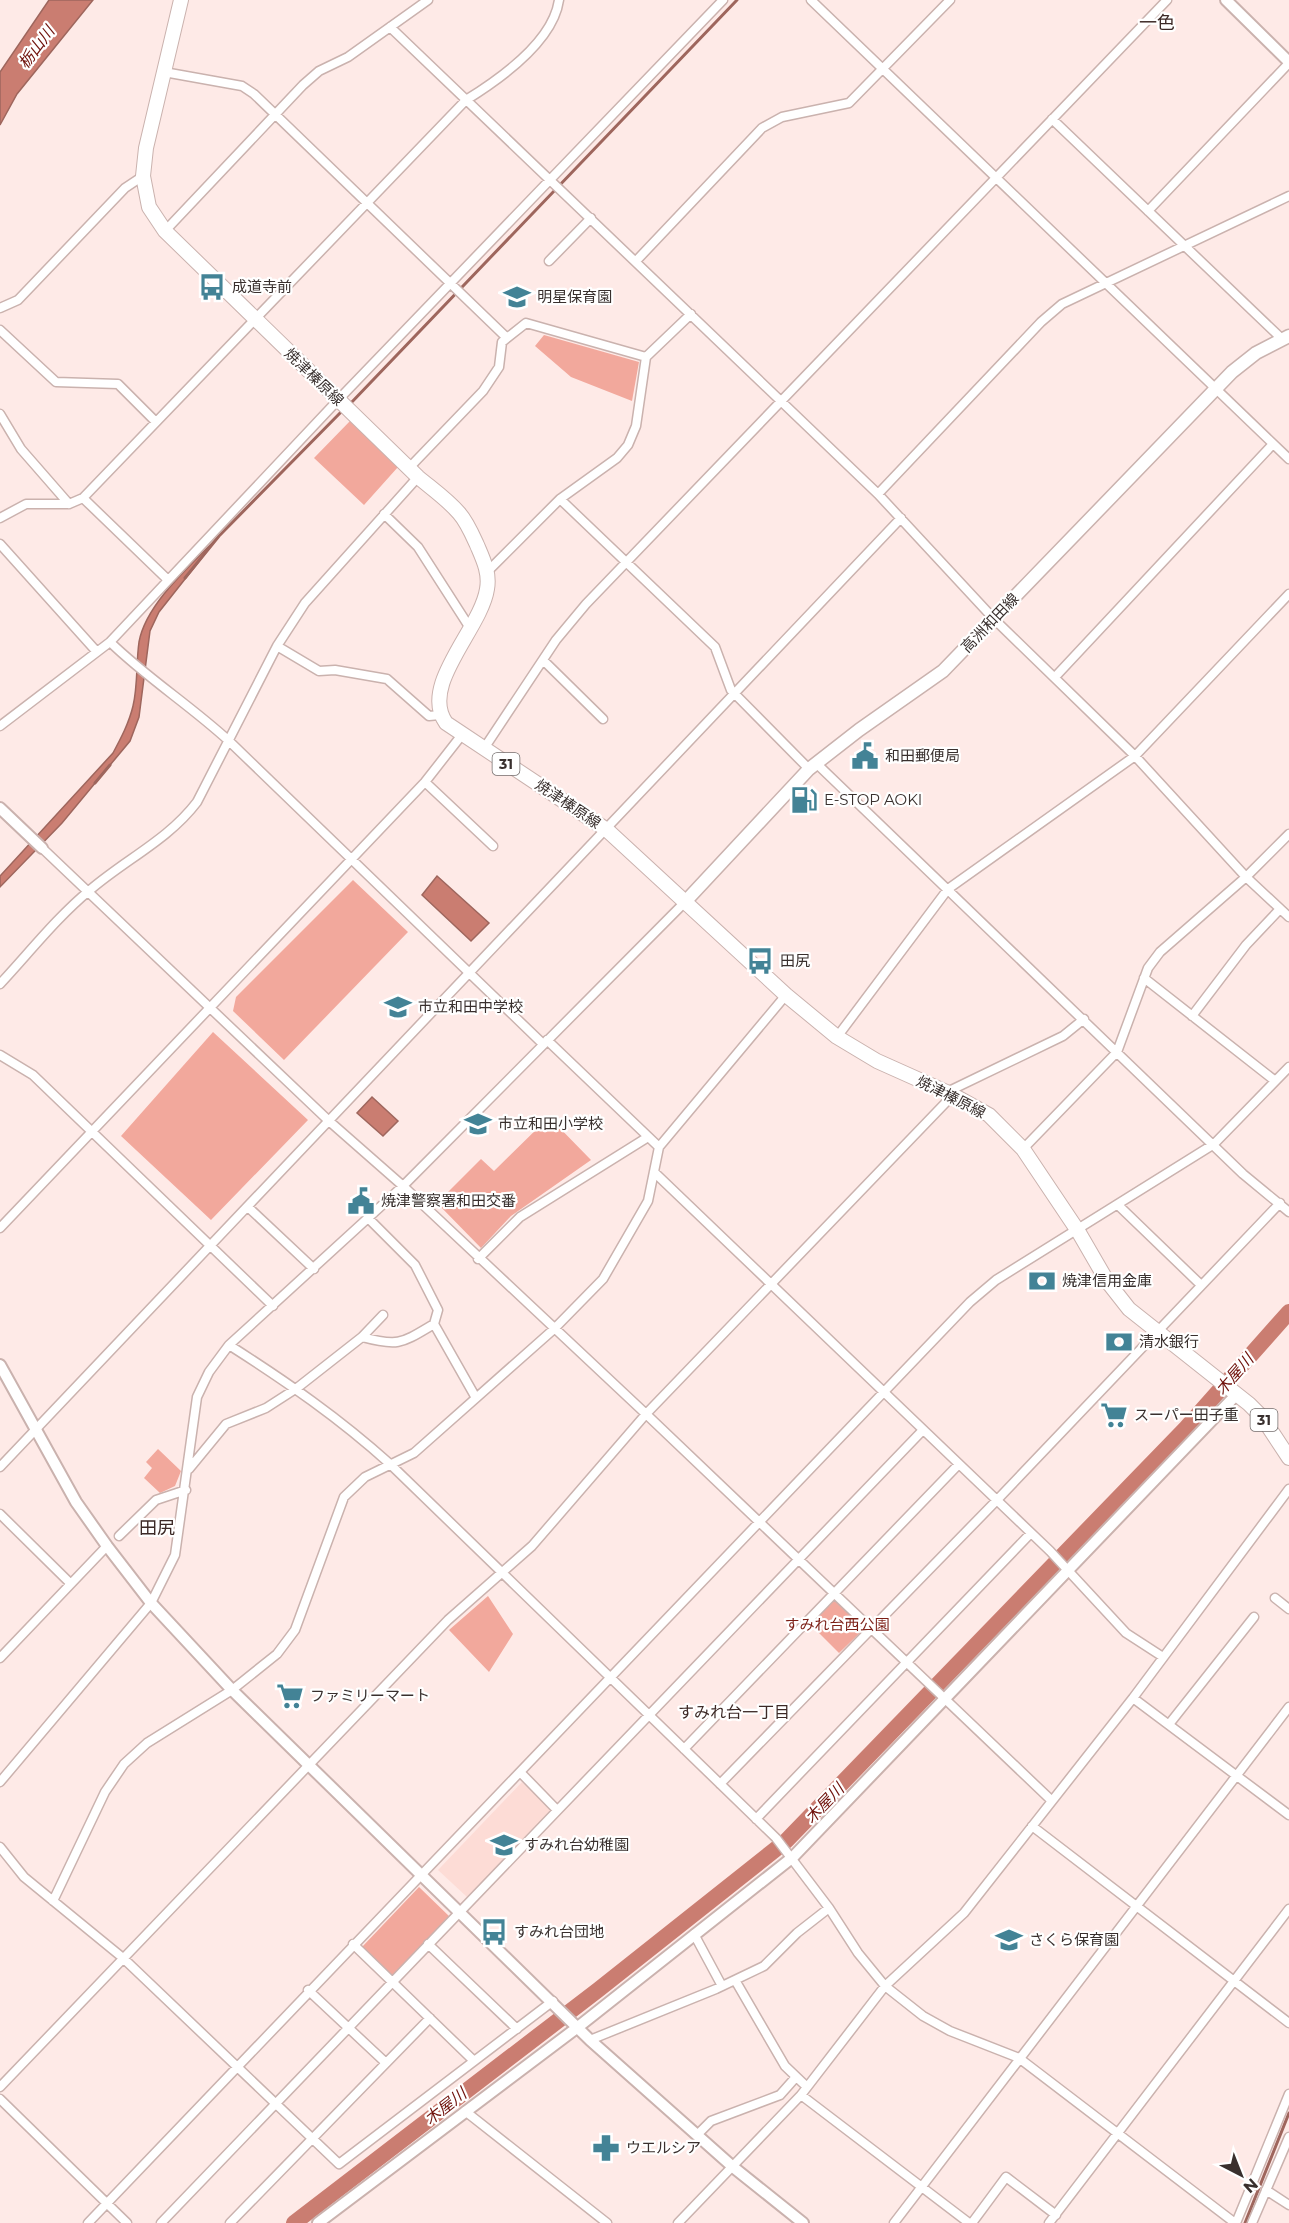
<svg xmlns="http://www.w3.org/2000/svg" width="1289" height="2223" font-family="Montserrat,'Noto Sans JP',sans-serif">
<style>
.built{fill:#fddcd6}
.green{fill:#f2a89c}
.water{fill:#ca7d71;stroke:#9e665d;stroke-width:1.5}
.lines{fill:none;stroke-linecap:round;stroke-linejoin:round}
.stream{stroke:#9e665d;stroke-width:3}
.river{stroke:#ca7d71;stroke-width:16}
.minor-casing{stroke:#cab2ae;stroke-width:11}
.tertiary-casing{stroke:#cab2ae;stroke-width:14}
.secondary-casing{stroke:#cab2ae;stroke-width:15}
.primary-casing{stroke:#cab2ae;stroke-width:16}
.minor{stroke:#fff;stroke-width:8}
.tertiary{stroke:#fff;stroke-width:10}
.secondary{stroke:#fff;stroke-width:12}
.primary{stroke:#fff;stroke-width:14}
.labels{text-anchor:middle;stroke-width:4.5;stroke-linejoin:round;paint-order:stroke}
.shield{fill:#fff;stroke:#746e6d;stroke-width:1.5}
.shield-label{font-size:14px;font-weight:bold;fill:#39302e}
.poi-label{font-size:15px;fill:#39302e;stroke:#fff;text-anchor:start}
.street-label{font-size:15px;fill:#39302e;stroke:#fff}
.park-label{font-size:15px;fill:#7c1f16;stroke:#fff}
.water-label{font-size:16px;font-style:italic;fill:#6f110b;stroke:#fff}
.neighbourhood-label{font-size:16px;fill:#3c2926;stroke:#fff}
.quarter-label{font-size:18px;fill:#3c2926;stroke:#fff}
</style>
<rect width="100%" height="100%" fill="#feeae7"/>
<path class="built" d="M522,1782L552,1811L467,1897L438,1870Z"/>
<path class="green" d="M544,335L639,362L632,401L571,377L535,346Z
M350,421L398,467L364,505L314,458Z
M353,880L408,932L284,1060L233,1011L236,997Z
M213,1032L308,1120L211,1220L121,1136Z
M549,1117L591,1160L511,1216L481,1248L437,1203L481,1159L494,1171Z
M158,1449L181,1471L175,1486L160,1493L144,1478L152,1468L146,1462Z
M488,1596L513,1634L489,1672L449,1630Z
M834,1597L865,1628L839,1653L809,1623Z
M419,1887L450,1917L393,1977L362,1947Z"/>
<path class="water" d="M49,0H93L17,94L0,125V72Z
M219,536L159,612L150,631L139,717L130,741L62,823L0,887V876L113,753C121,738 129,723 133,706C138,685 136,663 139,642C146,603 193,563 219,536Z
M437,876L489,923L471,941L422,895Z
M372,1097L398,1121L383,1136L357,1113Z"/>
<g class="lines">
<path class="stream" d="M350,404L737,0
M185,578L219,536L343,410
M95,783L110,765
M1245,2223L1289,2113"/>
<path class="river" d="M294,2223L598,1990L786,1841L1186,1428L1289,1312"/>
<defs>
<path id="minor" d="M811,0L1289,459
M390,27L878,494L994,619L1135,756L1246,877L1289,917
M164,72L242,86L254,94L506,337
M1052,119L1282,339
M1148,211L1289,63
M165,231L303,85L319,71L348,57L428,0
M549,261L591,218
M636,261L762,128L782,117L849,103L950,0
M0,308L18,300L125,188L143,176
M0,330L56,382L118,384L156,422
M0,414L21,449L69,504
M409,468L483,391L499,367L502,342L526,323L646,357
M878,494L1041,322L1062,304L1289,196
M83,498L167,579
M560,499L715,647L731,690L809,769
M384,514L418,547L470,628
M0,518L26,504H69L83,498L466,100C500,79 553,42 559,0
M0,544L97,652
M487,572L560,499L617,458L628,445L636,426L646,357L691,314
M110,642C147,678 191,706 229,741L543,1044
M277,646L319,671L335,670L387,679L429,716L440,715
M543,660L603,719
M1055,677L1273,444
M0,726L110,642L338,400L723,0
M483,750L556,640L586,604L1167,0
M816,763L1243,1174L1289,1212
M425,782L493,846
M42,848L329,1121L403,1186L646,1414L1051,1800
M1144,978L1274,1080
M0,984C29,953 57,917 90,890C126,859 168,840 197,802L277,646L305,603L418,477
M1192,1016L1246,945L1280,909
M837,1037L948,889L1135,756L1289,594
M547,1040L659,1147
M0,1055L33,1075L273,1306
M947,1092L1063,1036L1084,1019
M1023,1149L1117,1052L1148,968L1160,952L1246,877L1289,834
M654,1172L1050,1551L1126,1633L1163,1657
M1118,1205L1201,1285
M248,1207L314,1269
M368,1218L415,1265L438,1310L434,1324L476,1398
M0,1228L425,782L461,736
M478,1259L520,1217L648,1137
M362,1337C399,1347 402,1343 434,1324
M229,1345C287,1382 339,1418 390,1464L776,1838L829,1908L858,1953L885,1986L923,2016L950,2031L1019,2058L1235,2223
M0,1467L901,518
M189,1469L226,1424L266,1408L297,1388L362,1337L383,1315
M0,1514L70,1583
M119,1536L156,1500L186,1490
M1275,1598L1289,1609
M0,1658L107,1546
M1133,1698L1289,1815
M1170,1723L1254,1617
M684,1749L958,1465
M520,1772L557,1810
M0,1782L151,1603L175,1555L197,1397L209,1372L229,1345L403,1186L685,902
M720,1784L997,1500L1280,1203
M756,1819L1030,1534
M1032,1826L1289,2023
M0,1847L24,1877L123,1958L339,2164L553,2001
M53,1901L105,1792L124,1764L147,1743L232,1690L277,1654L295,1630L344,1497L365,1477L414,1453L554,1329L603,1279L648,1201L659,1147L786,995
M694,1934L722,1986
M353,1944L474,2061
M428,1944L517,2029
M735,1980L785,2066L807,2087
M308,1990L386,2063
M590,2040L716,1989L764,1966L797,1933L829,1908
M0,2087L448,1620L532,1546L646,1414L953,1095
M801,2095L969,2223
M0,2099L127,2223
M465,2111L607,2223
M697,2135L711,2121L780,2095L796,2077
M1266,2190L1289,2205
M88,2223L970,1302L996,1280L1214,1144L1289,1067
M161,2223L922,1431
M230,2223L430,2018
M678,2223L801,2095L885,1986L964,1913L1133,1698L1289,1489
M894,2223L1289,1707
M972,2223L1006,2177L1056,2215
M1049,2223L1289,1909
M1236,2223L1289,2094
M1252,2223L1289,2137"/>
<path id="tertiary" d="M1226,0L1289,62
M0,808L42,848
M0,1365L76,1502L107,1546L151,1603L232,1690L590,2040L733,2167L803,2223
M318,2223L578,2027L793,1857L1237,1394"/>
<path id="secondary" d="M685,902L809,769L859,730L943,671L1232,372L1256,353L1289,336"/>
<path id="primary" d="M181,0L146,148L143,176L149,207L165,231L418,477C431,488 447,499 459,513C467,522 472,534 477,545C483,559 490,573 487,589C481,629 419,685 446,723L607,830L786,995L837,1037L877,1061L953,1095L989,1115L1023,1149L1078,1231L1107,1281L1129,1309L1249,1404L1262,1417L1289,1458"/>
</defs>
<use href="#minor" class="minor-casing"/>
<use href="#tertiary" class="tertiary-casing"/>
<use href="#secondary" class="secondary-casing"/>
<use href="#primary" class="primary-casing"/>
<use href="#minor" class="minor"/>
<use href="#tertiary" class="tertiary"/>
<use href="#secondary" class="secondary"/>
<use href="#primary" class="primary"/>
</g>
<defs>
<symbol id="bus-bare" viewBox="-9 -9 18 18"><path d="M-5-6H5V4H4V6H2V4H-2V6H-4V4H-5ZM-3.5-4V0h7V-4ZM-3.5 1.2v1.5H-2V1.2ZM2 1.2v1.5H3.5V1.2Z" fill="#438396" stroke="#fff" stroke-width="2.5" paint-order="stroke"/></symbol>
<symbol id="school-bare" viewBox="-9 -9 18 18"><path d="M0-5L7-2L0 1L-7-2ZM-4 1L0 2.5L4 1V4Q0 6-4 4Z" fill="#438396" stroke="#fff" stroke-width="2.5" paint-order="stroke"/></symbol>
<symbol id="civic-bare" viewBox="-9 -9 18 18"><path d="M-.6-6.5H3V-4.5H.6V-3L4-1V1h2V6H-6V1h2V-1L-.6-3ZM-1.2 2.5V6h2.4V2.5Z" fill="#438396" stroke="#fff" stroke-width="2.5" paint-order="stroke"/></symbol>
<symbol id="fuel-bare" viewBox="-9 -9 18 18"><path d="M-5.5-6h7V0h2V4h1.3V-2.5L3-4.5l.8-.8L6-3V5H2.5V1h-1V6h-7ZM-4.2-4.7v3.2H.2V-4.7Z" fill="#438396" stroke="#fff" stroke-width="2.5" paint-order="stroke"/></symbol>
<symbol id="bank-bare" viewBox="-9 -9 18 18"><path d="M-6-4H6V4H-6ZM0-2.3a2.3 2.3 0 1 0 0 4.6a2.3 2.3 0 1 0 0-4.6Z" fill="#438396" stroke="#fff" stroke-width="2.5" paint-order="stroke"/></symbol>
<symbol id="supermarket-bare" viewBox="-9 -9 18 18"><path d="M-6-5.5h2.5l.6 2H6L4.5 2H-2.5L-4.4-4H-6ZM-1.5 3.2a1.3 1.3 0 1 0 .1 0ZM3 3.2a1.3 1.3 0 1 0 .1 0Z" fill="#438396" stroke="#fff" stroke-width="2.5" paint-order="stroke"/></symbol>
<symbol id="pharmacy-bare" viewBox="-9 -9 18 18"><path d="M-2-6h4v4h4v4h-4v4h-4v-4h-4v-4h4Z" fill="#438396" stroke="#fff" stroke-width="2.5" paint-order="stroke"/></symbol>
</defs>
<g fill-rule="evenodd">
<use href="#bus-bare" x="193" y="268" width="38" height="38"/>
<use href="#school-bare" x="498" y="278" width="38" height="38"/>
<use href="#civic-bare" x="846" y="737" width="38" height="38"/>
<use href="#fuel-bare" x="785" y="781" width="38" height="38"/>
<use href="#bus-bare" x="741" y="942" width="38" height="38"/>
<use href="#school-bare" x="379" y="988" width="38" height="38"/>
<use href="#school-bare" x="459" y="1105" width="38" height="38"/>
<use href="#civic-bare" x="342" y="1182" width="38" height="38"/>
<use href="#bank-bare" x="1023" y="1262" width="38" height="38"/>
<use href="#bank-bare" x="1100" y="1323" width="38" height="38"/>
<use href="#supermarket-bare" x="1095" y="1396" width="38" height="38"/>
<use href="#supermarket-bare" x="271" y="1677" width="38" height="38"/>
<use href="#school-bare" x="485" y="1826" width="38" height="38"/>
<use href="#bus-bare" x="475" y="1913" width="38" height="38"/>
<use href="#school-bare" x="990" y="1921" width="38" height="38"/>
<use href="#pharmacy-bare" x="587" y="2129" width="38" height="38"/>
</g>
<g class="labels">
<g class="shield">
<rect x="492.5" y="753" width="27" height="22" rx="4.5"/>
<rect x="1250.5" y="1409" width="27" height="22" rx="4.5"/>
</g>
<g class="shield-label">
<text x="506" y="769">31</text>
<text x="1264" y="1425">31</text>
</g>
<g class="poi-label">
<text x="232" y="292">成道寺前</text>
<text x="537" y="302">明星保育園</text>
<text x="885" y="761">和田郵便局</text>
<text x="824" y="805">E-STOP AOKI</text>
<text x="780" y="966">田尻</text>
<text x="418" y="1012">市立和田中学校</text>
<text x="498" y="1129">市立和田小学校</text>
<text x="381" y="1206">焼津警察署和田交番</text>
<text x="1062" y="1286">焼津信用金庫</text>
<text x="1139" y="1347">清水銀行</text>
<text x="1134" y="1420">スーパー田子重</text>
<text x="310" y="1701">ファミリーマート</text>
<text x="524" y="1850">すみれ台幼稚園</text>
<text x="514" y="1937">すみれ台団地</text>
<text x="1029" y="1945">さくら保育園</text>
<text x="626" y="2153">ウエルシア</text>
</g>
<g class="street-label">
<text transform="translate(314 377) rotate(44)" y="5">焼津榛原線</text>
<text transform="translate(990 623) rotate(-46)" y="5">高洲和田線</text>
<text transform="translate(568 804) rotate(34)" y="5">焼津榛原線</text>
<text transform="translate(951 1097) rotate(27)" y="5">焼津榛原線</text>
</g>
<g class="park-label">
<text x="837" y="1630">すみれ台西公園</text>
</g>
<g class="water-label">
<text transform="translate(36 47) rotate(-53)" y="6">栃山川</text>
<text transform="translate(1234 1374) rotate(-49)" y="6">木屋川</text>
<text transform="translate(824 1803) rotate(-46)" y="6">木屋川</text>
<text transform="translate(445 2106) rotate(-38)" y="6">木屋川</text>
</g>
<g class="neighbourhood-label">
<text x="734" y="1718">すみれ台一丁目</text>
</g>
<g class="quarter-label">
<text x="1157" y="29">一色</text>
<text x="157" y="1534">田尻</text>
</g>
</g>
<g transform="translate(1241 2175) rotate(138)" stroke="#ffffff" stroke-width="4.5" paint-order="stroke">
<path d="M0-4.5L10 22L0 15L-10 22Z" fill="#39302e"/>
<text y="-9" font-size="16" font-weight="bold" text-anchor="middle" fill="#39302e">N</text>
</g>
</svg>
